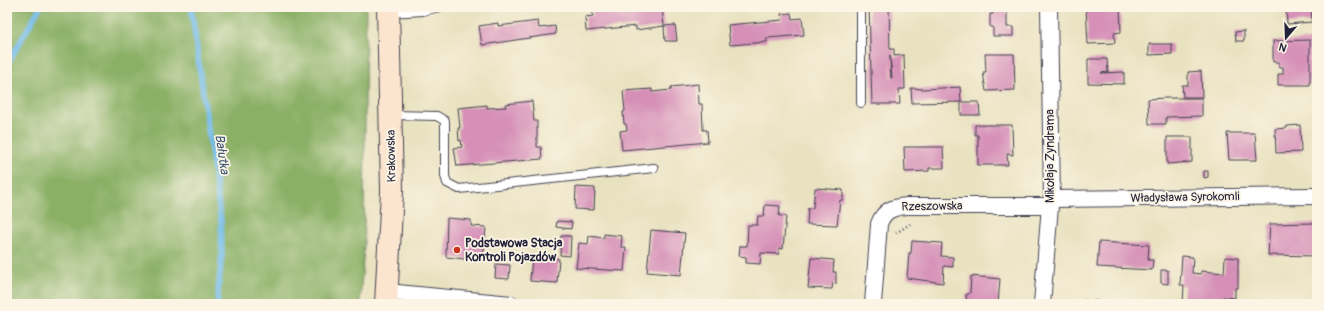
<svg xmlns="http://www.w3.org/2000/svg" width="1324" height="311" font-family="Pangolin,sans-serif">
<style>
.forest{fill:#8ab066;stroke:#566950}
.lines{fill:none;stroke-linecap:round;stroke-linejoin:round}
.stream{stroke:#71bcea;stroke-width:5.5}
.building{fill:#d690b8;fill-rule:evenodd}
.lane-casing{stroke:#403f4f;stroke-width:10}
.street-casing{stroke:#403f4f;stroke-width:18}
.secondary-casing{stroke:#403f4f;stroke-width:24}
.path{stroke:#403f4f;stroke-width:2.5;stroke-dasharray:1 3;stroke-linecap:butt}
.lane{stroke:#fff;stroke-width:8}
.street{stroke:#fff;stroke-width:16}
.secondary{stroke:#fce5cf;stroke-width:22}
.poi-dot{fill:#c8321e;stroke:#fcf5e5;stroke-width:1.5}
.labels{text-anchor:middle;stroke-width:3.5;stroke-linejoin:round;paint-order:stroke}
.street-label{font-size:12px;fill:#22223b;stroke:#fcf5e5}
.poi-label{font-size:12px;font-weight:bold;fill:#22223b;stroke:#fcf5e5;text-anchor:start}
.water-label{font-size:13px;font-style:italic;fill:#3e5878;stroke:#fcf5e5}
</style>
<rect width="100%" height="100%" fill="#fcf5e5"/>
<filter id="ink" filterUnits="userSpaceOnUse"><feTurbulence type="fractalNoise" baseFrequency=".025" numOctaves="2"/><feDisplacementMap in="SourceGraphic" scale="8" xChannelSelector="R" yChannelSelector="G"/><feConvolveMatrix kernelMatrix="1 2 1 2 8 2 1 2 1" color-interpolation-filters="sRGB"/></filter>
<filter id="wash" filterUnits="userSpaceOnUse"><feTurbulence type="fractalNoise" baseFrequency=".012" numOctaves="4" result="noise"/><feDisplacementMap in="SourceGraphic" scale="16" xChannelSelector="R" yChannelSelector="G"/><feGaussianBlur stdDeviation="0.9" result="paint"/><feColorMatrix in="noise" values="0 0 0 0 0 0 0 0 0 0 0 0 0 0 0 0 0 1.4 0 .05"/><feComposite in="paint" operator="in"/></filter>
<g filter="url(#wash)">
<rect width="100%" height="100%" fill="#e9e2c1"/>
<path class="forest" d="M7,7H366L364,246L360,304H7Z"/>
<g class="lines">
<path class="stream" d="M191,7L221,222L222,253L217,304
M7,65L40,7"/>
</g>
<g id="blocks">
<path class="building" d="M592,7H662L664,26L636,30V26L586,31L585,17L593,16Z
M869,7H889L890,49H894V56L904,55L905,89H899L900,104H872ZM890,56L892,78H891Z
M993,7H1007V27H1013V36H993V27H990V14H993Z
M1086,7H1120L1121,32L1114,33L1115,43L1088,44Z
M1286,7H1311L1312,22L1287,24Z
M791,13L792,19L802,18L804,35L767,38V42L730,45L728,25L782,20L781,14Z
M538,21L539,28L555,26L556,34L482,45L479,26L498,23V26Z
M675,25L677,41H665L664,26Z
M1244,31V41H1236L1235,32Z
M1310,40V85H1278V74H1283V67H1279V62H1273V41Z
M1149,44H1172V54L1149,55Z
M985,54H1014L1015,90L986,91L983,72H986Z
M1088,59H1107L1108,72L1101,73L1124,72V84L1088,83Z
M1201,71L1202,97H1183L1182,85H1188V72Z
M698,84L699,104H702L703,130H707L708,142L622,150L620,131L627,130L626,124H624L623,112L625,111L623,91L652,89V92L671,90V87Z
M960,87L961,102H979L980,115H961V102L912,103L911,88L923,89Z
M1165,98H1202V116L1166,117V124H1149L1148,99Z
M532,101L534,121H537V147H541L542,159L457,166L454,148L462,147L461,140L459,141L458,128H460L458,108L487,105V108L506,107L505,104Z
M975,125H1012L1013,155L1007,154L1008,165H978V135H975Z
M1300,125L1301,152L1276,153L1275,129L1287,128V126Z
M1227,133H1255L1257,160H1229Z
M1167,137H1192V162L1167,164Z
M904,147H943L944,168H929V171L905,172Z
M1204,171H1208V177L1204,178Z
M576,187L595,188L594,210L575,209Z
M815,188L843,190V200H840L837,225L807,224L808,208H813Z
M765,205L780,206L779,216H786L783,249L779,248V254L761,253L760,264L746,263V257L739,256L740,246H747L748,225H757L758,216H764Z
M447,218L471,220V226L486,227L483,261L446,257Z
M557,221L572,222L571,229L556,227Z
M1315,223L1314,225H1317V256L1268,255L1270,224Z
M651,230L685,233L681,275L647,272Z
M604,234L622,236L621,247H626L624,271L576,268L579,243L588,244L589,236L604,238Z
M561,236H571L570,256L560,255Z
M912,241L942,243L941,256L953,257V267L944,266L943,283L907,278L909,253H911Z
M1099,242L1149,245L1148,260H1153L1152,270L1097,267Z
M1182,256L1193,257L1192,273L1201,274V271L1224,273L1225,257L1238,258V288H1235V298L1223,297V304H1183L1184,285H1180Z
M532,257L559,259L557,283L530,281Z
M811,258L834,260L833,272H836V284L833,283L832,289L808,288Z
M496,264L510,265L509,279L495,278Z
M1161,270H1168V284L1161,283Z
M971,276L1000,279L998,304H967L966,295L970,293Z
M1082,300L1098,301V304H1078V301H1082Z"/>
</g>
</g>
<g filter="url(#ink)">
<use href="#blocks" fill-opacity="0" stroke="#403f4f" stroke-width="1"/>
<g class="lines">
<defs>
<path id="lane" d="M861,7V103
M389,13L423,11L440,7
M392,115L437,116L445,121V176L447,183L459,189L654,168"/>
<path id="street" d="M1052,199L1317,196
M387,292L511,304
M873,304L879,224C884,210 893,207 907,206H1050
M1042,304L1050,206L1052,199L1049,7"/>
<path id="secondary" d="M386,304L392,191L388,7"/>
</defs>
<use href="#lane" class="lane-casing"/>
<use href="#street" class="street-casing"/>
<use href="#secondary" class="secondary-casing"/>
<path class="path" d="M896,233L910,224"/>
<use href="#lane" class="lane"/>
<use href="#street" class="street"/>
<use href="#secondary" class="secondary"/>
</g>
</g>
<circle class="poi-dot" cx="457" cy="250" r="4"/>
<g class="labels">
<g class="street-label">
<text transform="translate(391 156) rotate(-91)" y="4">Krakowska</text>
<text transform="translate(1050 156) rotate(-90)" y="4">Mikołaja Zyndrama</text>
<text transform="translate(1185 197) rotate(-1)" y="4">Władysława Syrokomli</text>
<text transform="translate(932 206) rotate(-1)" y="4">Rzeszowska</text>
</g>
<g class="poi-label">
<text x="465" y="247">Podstawowa Stacja<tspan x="465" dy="14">Kontroli Pojazdów</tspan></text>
</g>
<g class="water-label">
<text transform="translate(223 154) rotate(82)" y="5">Bałutka</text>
</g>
</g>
<rect width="1324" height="311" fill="none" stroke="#fcf5e5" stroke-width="24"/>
<g transform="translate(1286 38) rotate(199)" stroke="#fcf5e5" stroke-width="3" paint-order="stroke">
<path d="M0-3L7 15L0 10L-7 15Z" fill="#22223b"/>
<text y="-6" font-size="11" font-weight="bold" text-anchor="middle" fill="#22223b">N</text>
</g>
</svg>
